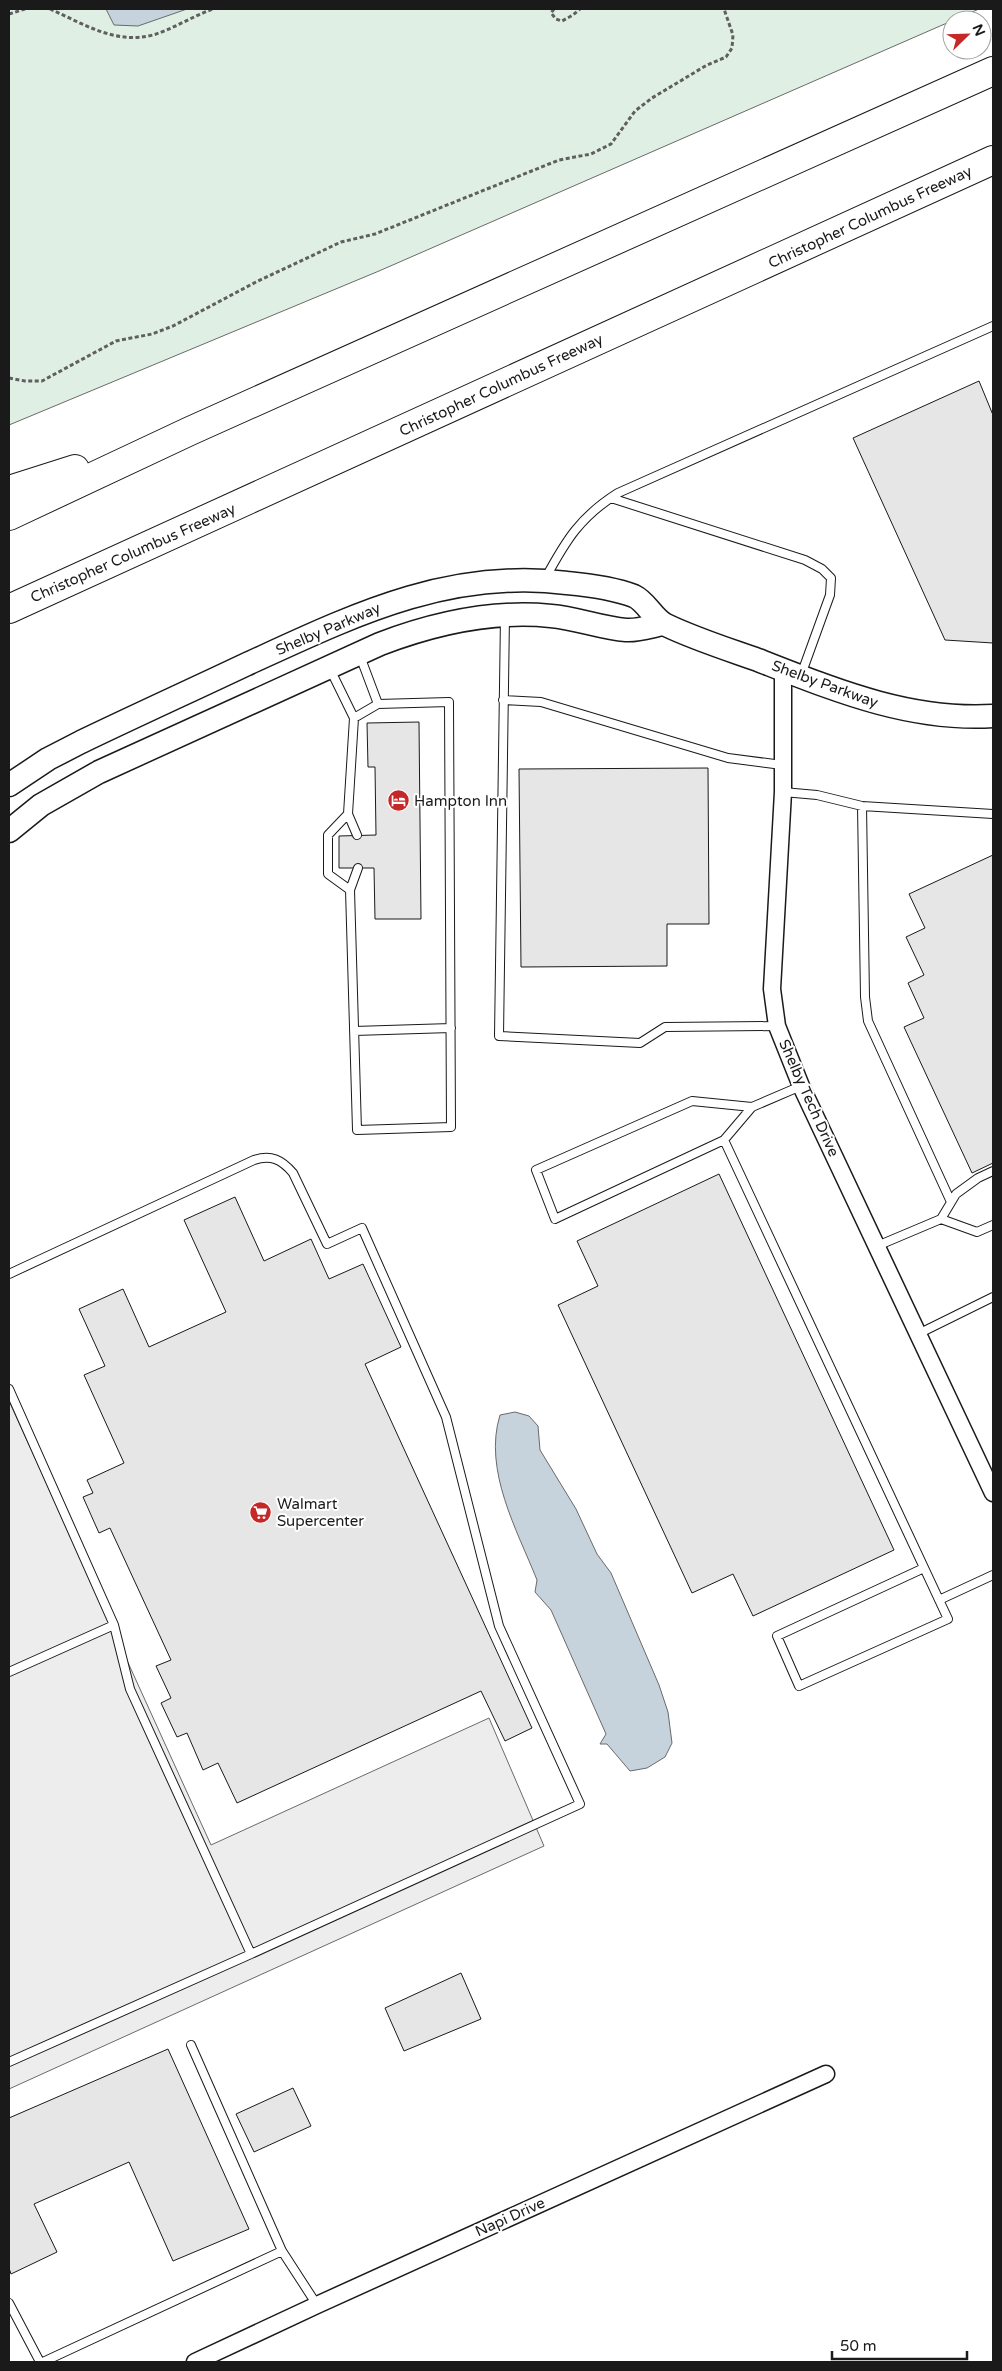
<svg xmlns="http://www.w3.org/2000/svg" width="1002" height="2371" font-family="'Varela Round',sans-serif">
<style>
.green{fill:#e0efe3;stroke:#6a6a6a}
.parking{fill:#ededed;stroke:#6a6a6a}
.water{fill:#c6d2dc;stroke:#6a6a6a}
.building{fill:#e6e6e6;stroke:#1a1a1a}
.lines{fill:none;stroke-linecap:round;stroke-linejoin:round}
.lane-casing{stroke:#1a1a1a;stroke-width:10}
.street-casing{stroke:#1a1a1a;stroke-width:19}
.secondary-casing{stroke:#1a1a1a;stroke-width:25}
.highway-casing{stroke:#1a1a1a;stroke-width:30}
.path{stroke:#5f5f5f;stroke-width:3;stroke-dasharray:4 2.5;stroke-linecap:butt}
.lane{stroke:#fff;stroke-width:8}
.street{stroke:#fff;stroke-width:16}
.secondary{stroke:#fff;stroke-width:22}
.highway{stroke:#fff;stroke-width:28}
.labels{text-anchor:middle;stroke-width:4;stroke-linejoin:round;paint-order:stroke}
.street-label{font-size:15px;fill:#1a1a1a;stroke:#fff}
.poi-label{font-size:15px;fill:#1a1a1a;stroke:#fff;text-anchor:start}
</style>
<rect width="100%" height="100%" fill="#fff"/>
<path class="green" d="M9,9H979L379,271L9,425Z"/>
<path class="parking" d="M9,1401L211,1845L489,1718L544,1846L9,2089Z"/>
<path class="water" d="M106,9H187L138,26L114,25Z
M515,1412L529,1416L538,1426L540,1450L576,1509L597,1554L611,1573L659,1685L668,1712L672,1743L665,1757L647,1768L630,1771L607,1744H600L606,1734L551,1610L535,1592L537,1580C517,1530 483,1470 500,1415Z"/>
<path class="building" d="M979,381L993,415V643L945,640L853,438Z
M419,722L421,919H375L374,868H339V836L376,835L375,767H368L367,723Z
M708,768L709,924H667V966L521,967L519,769Z
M993,855V1163L972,1173L904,1027L924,1018L908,983L924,975L906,937L925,928L909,894Z
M719,1174L894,1550L753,1616L733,1574L692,1593L558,1305L598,1286L577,1241Z
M235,1197L264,1261L311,1239L329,1279L363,1264L401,1347L365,1364L532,1728L505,1741L481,1691L237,1803L218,1763L203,1770L187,1733L177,1737L161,1703L171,1698L156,1666L171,1660L110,1528L99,1533L83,1497L93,1493L87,1480L124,1463L84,1375L105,1366L79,1309L123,1289L149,1347L226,1312L184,1220Z
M461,1973L481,2019L404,2051L385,2008Z
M168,2049L249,2229L173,2261L129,2162L34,2204L57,2252L11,2274L9,2268V2118Z
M293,2088L311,2126L254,2152L236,2114Z"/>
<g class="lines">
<defs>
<path id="lane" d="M611,498L805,560L822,569L831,578L830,595L801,675
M545,579C566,540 580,517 618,493L993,326
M505,616L499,1036L640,1043L665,1027L777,1026
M330,669L354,718L348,814L328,835V874L350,890L357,1130L451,1127L449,702L378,704L360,656
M503,700L541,702L728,758L782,765
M354,718L378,704
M783,792L817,795L862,806L993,814
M862,806L865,997L868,1021L951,1202
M348,814L357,835
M350,890L358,868
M354,1031L451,1028
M752,1107L692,1101L536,1170L555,1219L724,1140L752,1107L801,1086
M724,1140L948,1619L799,1686L777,1636L924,1568
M941,1219L977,1232L993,1225
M877,1246L941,1219L956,1194L978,1178L993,1171
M9,1274L254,1160C271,1154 282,1160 293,1173L327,1244L362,1228L446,1417L499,1626L580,1804L251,1954
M918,1334L993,1297
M9,1389L114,1625L130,1689L251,1954L9,2062
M939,1600L993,1575
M9,1672L114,1625
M191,2045L282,2251
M9,2303L40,2362
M43,2362L282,2251L317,2305"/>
<path id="street" d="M783,670V792L772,989L777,1026L801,1086L993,1493
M195,2362L317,2305L826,2074"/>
<path id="secondary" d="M9,785L48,759L81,742C135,716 190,691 245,665C350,617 447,568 567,583C588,585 613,588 634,596C647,602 653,619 666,625C695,639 727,649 758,660C835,690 909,721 993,716
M9,831L41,805L99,772L380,644C435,623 492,610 551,616C576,618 601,628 626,630C638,631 652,626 663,624"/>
<path id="highway" d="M9,490L75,469
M9,516L190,431L993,71
M9,609L993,160"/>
</defs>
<use href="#lane" class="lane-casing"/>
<use href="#street" class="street-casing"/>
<use href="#secondary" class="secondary-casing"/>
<use href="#highway" class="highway-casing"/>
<path class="path" d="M50,9C82,23 115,45 153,35C173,29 193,16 213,9
M554,9L551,13L556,19L562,21L573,15L580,9
M9,14L25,9
M9,378L25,381H42L116,341L152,334L173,326L256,282L341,242L375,234L559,160L591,154L611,144L635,111L652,98L707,65L726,57L732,48L733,35L724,9"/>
<use href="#lane" class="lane"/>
<use href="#street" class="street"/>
<use href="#secondary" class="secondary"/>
<use href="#highway" class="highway"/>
</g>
<defs>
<symbol id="hotel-disc" viewBox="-11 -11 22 22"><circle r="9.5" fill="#c62828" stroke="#fff"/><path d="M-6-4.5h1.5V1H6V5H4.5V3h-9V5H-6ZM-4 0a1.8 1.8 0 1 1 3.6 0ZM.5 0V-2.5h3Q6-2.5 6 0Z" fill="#fff"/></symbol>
<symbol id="supermarket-disc" viewBox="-11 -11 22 22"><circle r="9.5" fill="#c62828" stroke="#fff"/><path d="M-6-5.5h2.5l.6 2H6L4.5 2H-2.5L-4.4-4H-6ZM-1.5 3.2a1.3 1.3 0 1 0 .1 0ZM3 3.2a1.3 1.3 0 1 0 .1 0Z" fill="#fff"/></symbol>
</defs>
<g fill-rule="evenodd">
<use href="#hotel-disc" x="386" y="788" width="25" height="25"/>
<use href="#supermarket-disc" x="248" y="1500" width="25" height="25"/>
</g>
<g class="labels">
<g class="street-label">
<text transform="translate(870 217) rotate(-25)" y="5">Christopher Columbus Freeway</text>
<text transform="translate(501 385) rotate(-25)" y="5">Christopher Columbus Freeway</text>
<text transform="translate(133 553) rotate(-24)" y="5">Christopher Columbus Freeway</text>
<text transform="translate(328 629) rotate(-23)" y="5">Shelby Parkway</text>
<text transform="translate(825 684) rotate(20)" y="5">Shelby Parkway</text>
<text transform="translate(809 1098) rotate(66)" y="5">Shelby Tech Drive</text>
<text transform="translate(510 2217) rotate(-24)" y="5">Napi Drive</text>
</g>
<g class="poi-label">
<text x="414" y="806">Hampton Inn</text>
<text x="277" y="1509">Walmart<tspan x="277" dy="17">Supercenter</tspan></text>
</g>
</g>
<rect width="1002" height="2371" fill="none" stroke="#1a1a1a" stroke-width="20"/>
<g transform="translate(967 35) rotate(67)"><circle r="24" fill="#ffffff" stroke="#a3a3a3"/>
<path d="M0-4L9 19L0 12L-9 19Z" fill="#c62828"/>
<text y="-8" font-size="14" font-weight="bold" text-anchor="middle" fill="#1a1a1a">N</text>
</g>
<path d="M832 2351v8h135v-8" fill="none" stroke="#1a1a1a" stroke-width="2.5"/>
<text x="840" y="2351" font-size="15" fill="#1a1a1a" stroke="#ffffff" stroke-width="4" paint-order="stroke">50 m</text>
</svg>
